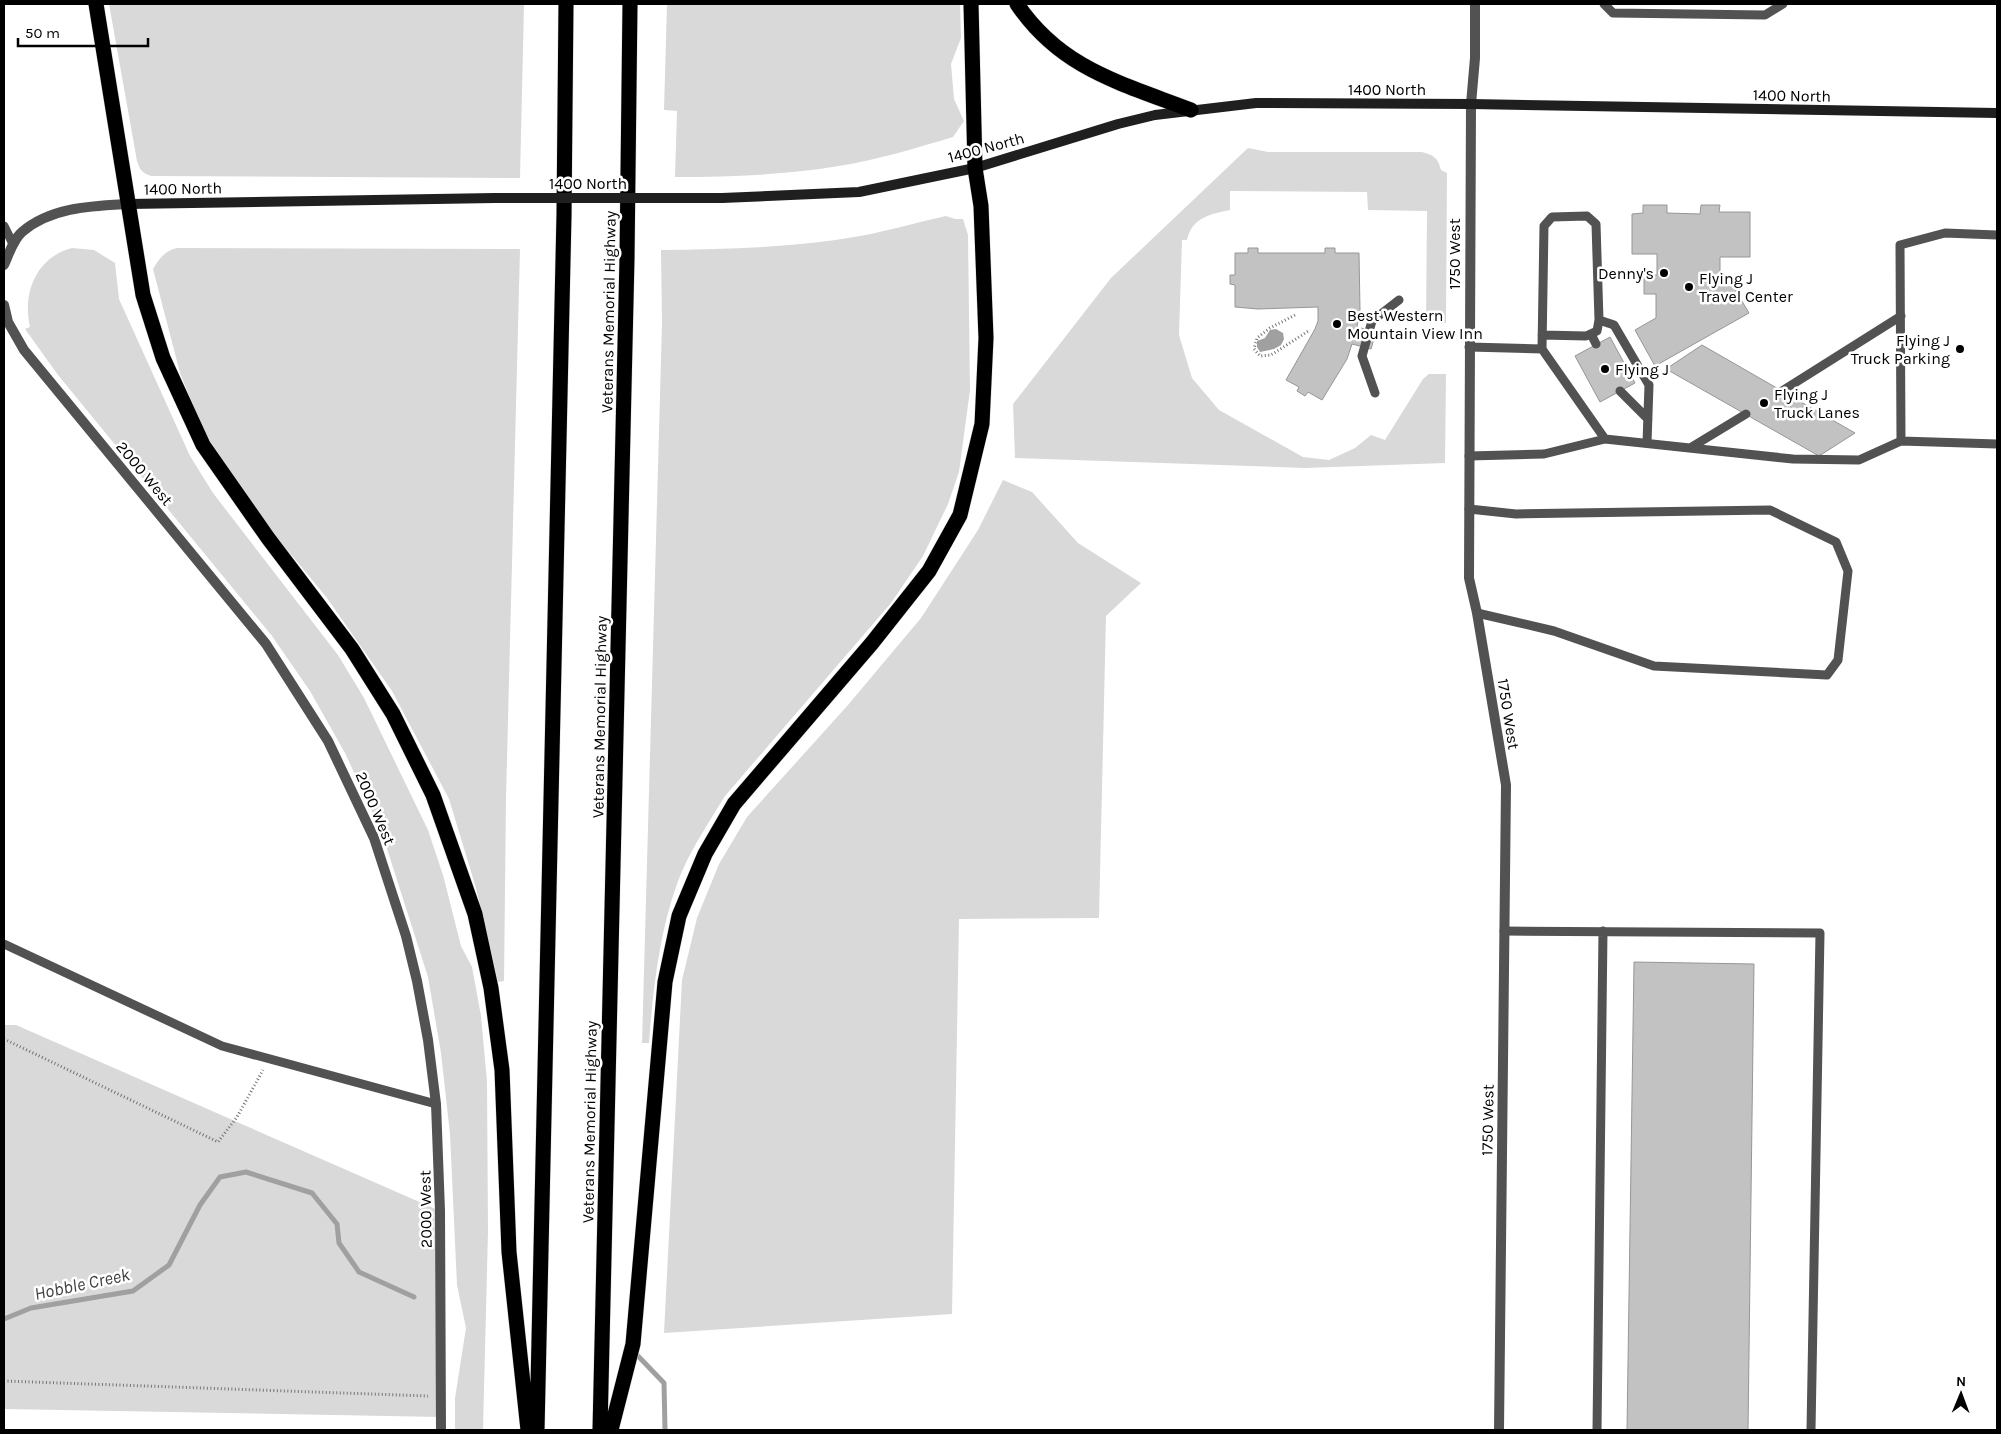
<svg xmlns="http://www.w3.org/2000/svg" width="2001" height="1434" font-family="Karla,sans-serif">
<style>
.green{fill:#d9d9d9}
.water{fill:#a0a0a0}
.lines{fill:none;stroke-linecap:round;stroke-linejoin:round}
.stream{stroke:#a0a0a0;stroke-width:5}
.building{fill:#c2c2c2;stroke:#969696}
.motorway-casing{stroke:#dbdbdb;stroke-width:16}
.path{stroke:#747474;stroke-width:3;stroke-dasharray:1 2.5;stroke-linecap:butt}
.service{stroke:#525252;stroke-width:9}
.minor{stroke:#525252;stroke-width:10}
.tertiary{stroke:#525252;stroke-width:10}
.secondary{stroke:#1f1f1f;stroke-width:10}
.motorway{stroke:#000;stroke-width:15}
.secondary-bridge{stroke:#1f1f1f;stroke-width:10}
.poi-dot{fill:#000;stroke:#fff;stroke-width:2}
.labels{text-anchor:middle;stroke-width:5;stroke-linejoin:round;paint-order:stroke}
.street-label{font-size:16px;fill:#000;stroke:#fff}
.poi-label{font-size:16px;fill:#000;stroke:#fff;text-anchor:start}
.water-label{font-size:18px;font-style:italic;fill:#414141;stroke:#fff}
</style>
<rect width="100%" height="100%" fill="#fff"/>
<path class="green" d="M109,4H524L520,178L151,176C142,173 140,170 137,161Z
M667,4H960L961,38L951,64L954,99L964,121L953,137C916,148 877,160 839,166C784,175 730,177 675,177L677,111L664,110Z
M1248,148L1268,152H1422C1434,155 1438,158 1441,170L1447,173L1446,323L1426,322L1427,211L1368,210L1367,192L1230,191V210C1211,214 1192,217 1187,240H1182L1179,335L1192,378L1219,410L1303,457L1329,460L1355,448L1371,435L1385,440L1423,379L1429,374H1446L1445,463L1305,468L1015,458L1013,404L1111,278Z
M946,216L955,219H963L968,235L970,390L959,472L948,504L923,556L891,603L725,796C708,824 688,853 677,884C659,934 653,990 649,1043H642L662,323L661,250C728,249 794,248 860,236C889,231 917,222 946,216Z
M72,248L94,250L115,263L119,299L190,456L213,493L338,655L364,698L428,830L443,875L461,946L472,967L481,1016L487,1082L488,1231L483,1430H455V1398L466,1328L457,1285L450,1134L441,1053L428,977L382,833L345,753L310,691L272,636L58,375L25,329L30,327C22,292 37,257 72,248Z
M177,248L520,249L506,798L504,981L498,982L476,888L449,799L392,691L327,598L280,541L227,471L201,425L180,373L153,269C159,259 164,251 177,248Z
M1003,480L1032,492L1078,543L1141,583L1106,616L1099,918L959,919L952,1314L664,1333L682,980L697,918L719,864L747,817L848,705L921,618L978,530Z
M4,1025H16L440,1211L441,1417L4,1409Z"/>
<path class="water" d="M1276,329L1283,333L1284,339L1281,345L1274,349L1260,352L1257,347V341L1265,338L1270,330Z"/>
<g class="lines">
<path class="stream" d="M4,1319L31,1308L133,1291L169,1265L200,1205L220,1177L246,1172L312,1193L337,1224L339,1243L359,1272L414,1297
M638,1356L664,1383L665,1430"/>
</g>
<path class="building" d="M1643,205H1667V213L1700,214L1701,205H1720L1719,212H1750V257H1720V280L1727,276L1749,313L1655,366L1635,330L1656,318V294H1644V275H1657V254H1632V214L1643,213Z
M1248,248H1258V253H1325V248H1335V253H1359L1360,310L1357,327L1376,332L1371,349L1352,344L1347,359L1322,400L1308,392L1305,396L1297,391L1299,387L1286,380L1315,329L1318,321V307L1258,309L1235,307V285L1230,284V275H1235V253H1248Z
M1610,337L1635,383L1600,402L1575,356Z
M1702,345L1855,433L1819,456L1666,369Z
M1634,962L1754,964L1748,1430H1627Z"/>
<g class="lines">
<defs>
<path id="motorway" d="M96,4L143,295L163,358L203,445L268,538L352,649L393,714L433,795L475,914L491,988L502,1070L509,1252L528,1430
M1017,4C1061,69 1121,83 1191,110
M537,1430L564,215L566,4
M600,1430L627,258L630,4
M611,1430L633,1344L665,982L679,916L705,854L734,804L872,643L929,571L960,515L982,424L986,338L981,206L975,168L971,4"/>
</defs>
<use href="#motorway" class="motorway-casing"/>
<path class="path" d="M1295,315L1270,328L1257,338L1254,349L1260,356L1271,355L1310,330
M4,1039L218,1142L237,1117L263,1070
M4,1381L428,1396"/>
<path class="service" d="M1604,4L1613,13L1765,15L1783,4
M4,226L13,244
M1599,320L1614,325L1649,385L1647,443
M1591,334L1596,344
M1469,347L1542,349L1605,439L1793,459L1859,460L1901,441L1997,444
M1542,349L1544,226L1552,217L1587,216L1596,224L1599,320L1597,331L1586,336L1542,335
M1620,391L1648,419
M1782,391L1901,316
M1375,393L1362,356L1372,321L1399,300
M1901,441L1900,245L1945,233L1997,235
M1690,448L1746,414
M1469,456L1544,454L1605,439
M1469,509L1516,514L1770,510L1836,542L1848,571L1838,660L1827,675L1654,666L1554,631L1477,613
M1504,931L1820,933L1811,1430
M4,944L222,1046L436,1104
M1597,1430L1603,931"/>
<path class="minor" d="M1471,104L1475,58V4"/>
<path class="tertiary" d="M1471,104L1469,578L1477,613L1506,785L1499,1430
M4,265C9,254 13,240 22,232C51,207 92,206 128,204
M4,305L8,322L24,350L266,644L328,741L374,838L406,936L417,981L428,1040L436,1104L440,1211L441,1430"/>
<path class="secondary" d="M722,198L859,192L975,168L1118,124L1155,115L1256,103L1471,104L1997,113
M128,204L495,198"/>
<use href="#motorway" class="motorway"/>
<path class="secondary-bridge" d="M495,198H722"/>
</g>
<g class="poi-dot">
<circle cx="1664" cy="273" r="5"/>
<circle cx="1689" cy="287" r="5"/>
<circle cx="1337" cy="324" r="5"/>
<circle cx="1960" cy="349" r="5"/>
<circle cx="1605" cy="369" r="5"/>
<circle cx="1764" cy="403" r="5"/>
</g>
<g class="labels">
<g class="street-label">
<text x="1387" y="95">1400 North</text>
<text transform="translate(1792 95) rotate(1)" y="6">1400 North</text>
<text transform="translate(986 147) rotate(-15)" y="6">1400 North</text>
<text x="588" y="189">1400 North</text>
<text transform="translate(183 188) rotate(-1)" y="6">1400 North</text>
<text transform="translate(1454 254) rotate(-90)" y="6">1750 West</text>
<text transform="translate(608 312) rotate(-89)" y="6">Veterans Memorial Highway</text>
<text transform="translate(145 473) rotate(50)" y="6">2000 West</text>
<text transform="translate(1509 714) rotate(81)" y="6">1750 West</text>
<text transform="translate(599 717) rotate(-89)" y="6">Veterans Memorial Highway</text>
<text transform="translate(376 808) rotate(67)" y="6">2000 West</text>
<text transform="translate(1487 1120) rotate(-89)" y="6">1750 West</text>
<text transform="translate(589 1122) rotate(-89)" y="6">Veterans Memorial Highway</text>
<text transform="translate(425 1209) rotate(-91)" y="6">2000 West</text>
</g>
<g class="poi-label">
<text x="1654" y="279" text-anchor="end">Denny's</text>
<text x="1699" y="284">Flying J<tspan x="1699" dy="18">Travel Center</tspan></text>
<text x="1347" y="321">Best Western<tspan x="1347" dy="18">Mountain View Inn</tspan></text>
<text x="1950" y="346" text-anchor="end">Flying J<tspan x="1950" dy="18">Truck Parking</tspan></text>
<text x="1615" y="375">Flying J</text>
<text x="1774" y="400">Flying J<tspan x="1774" dy="18">Truck Lanes</tspan></text>
</g>
<g class="water-label">
<text transform="translate(82 1284) rotate(-12)" y="6">Hobble Creek</text>
</g>
</g>
<rect width="2001" height="1434" fill="none" stroke="#000000" stroke-width="10"/>
<g transform="translate(1961 1394) rotate(1)" stroke="#ffffff" stroke-width="4" paint-order="stroke">
<path d="M0-4L9 19L0 12L-9 19Z" fill="#000000"/>
<text y="-8" font-size="14" font-weight="bold" text-anchor="middle" fill="#000000">N</text>
</g>
<path d="M18 38v8h130v-8" fill="none" stroke="#000000" stroke-width="2.5"/>
<text x="25" y="38" font-size="15" fill="#000000" stroke="#ffffff" stroke-width="4" paint-order="stroke">50 m</text>
</svg>
